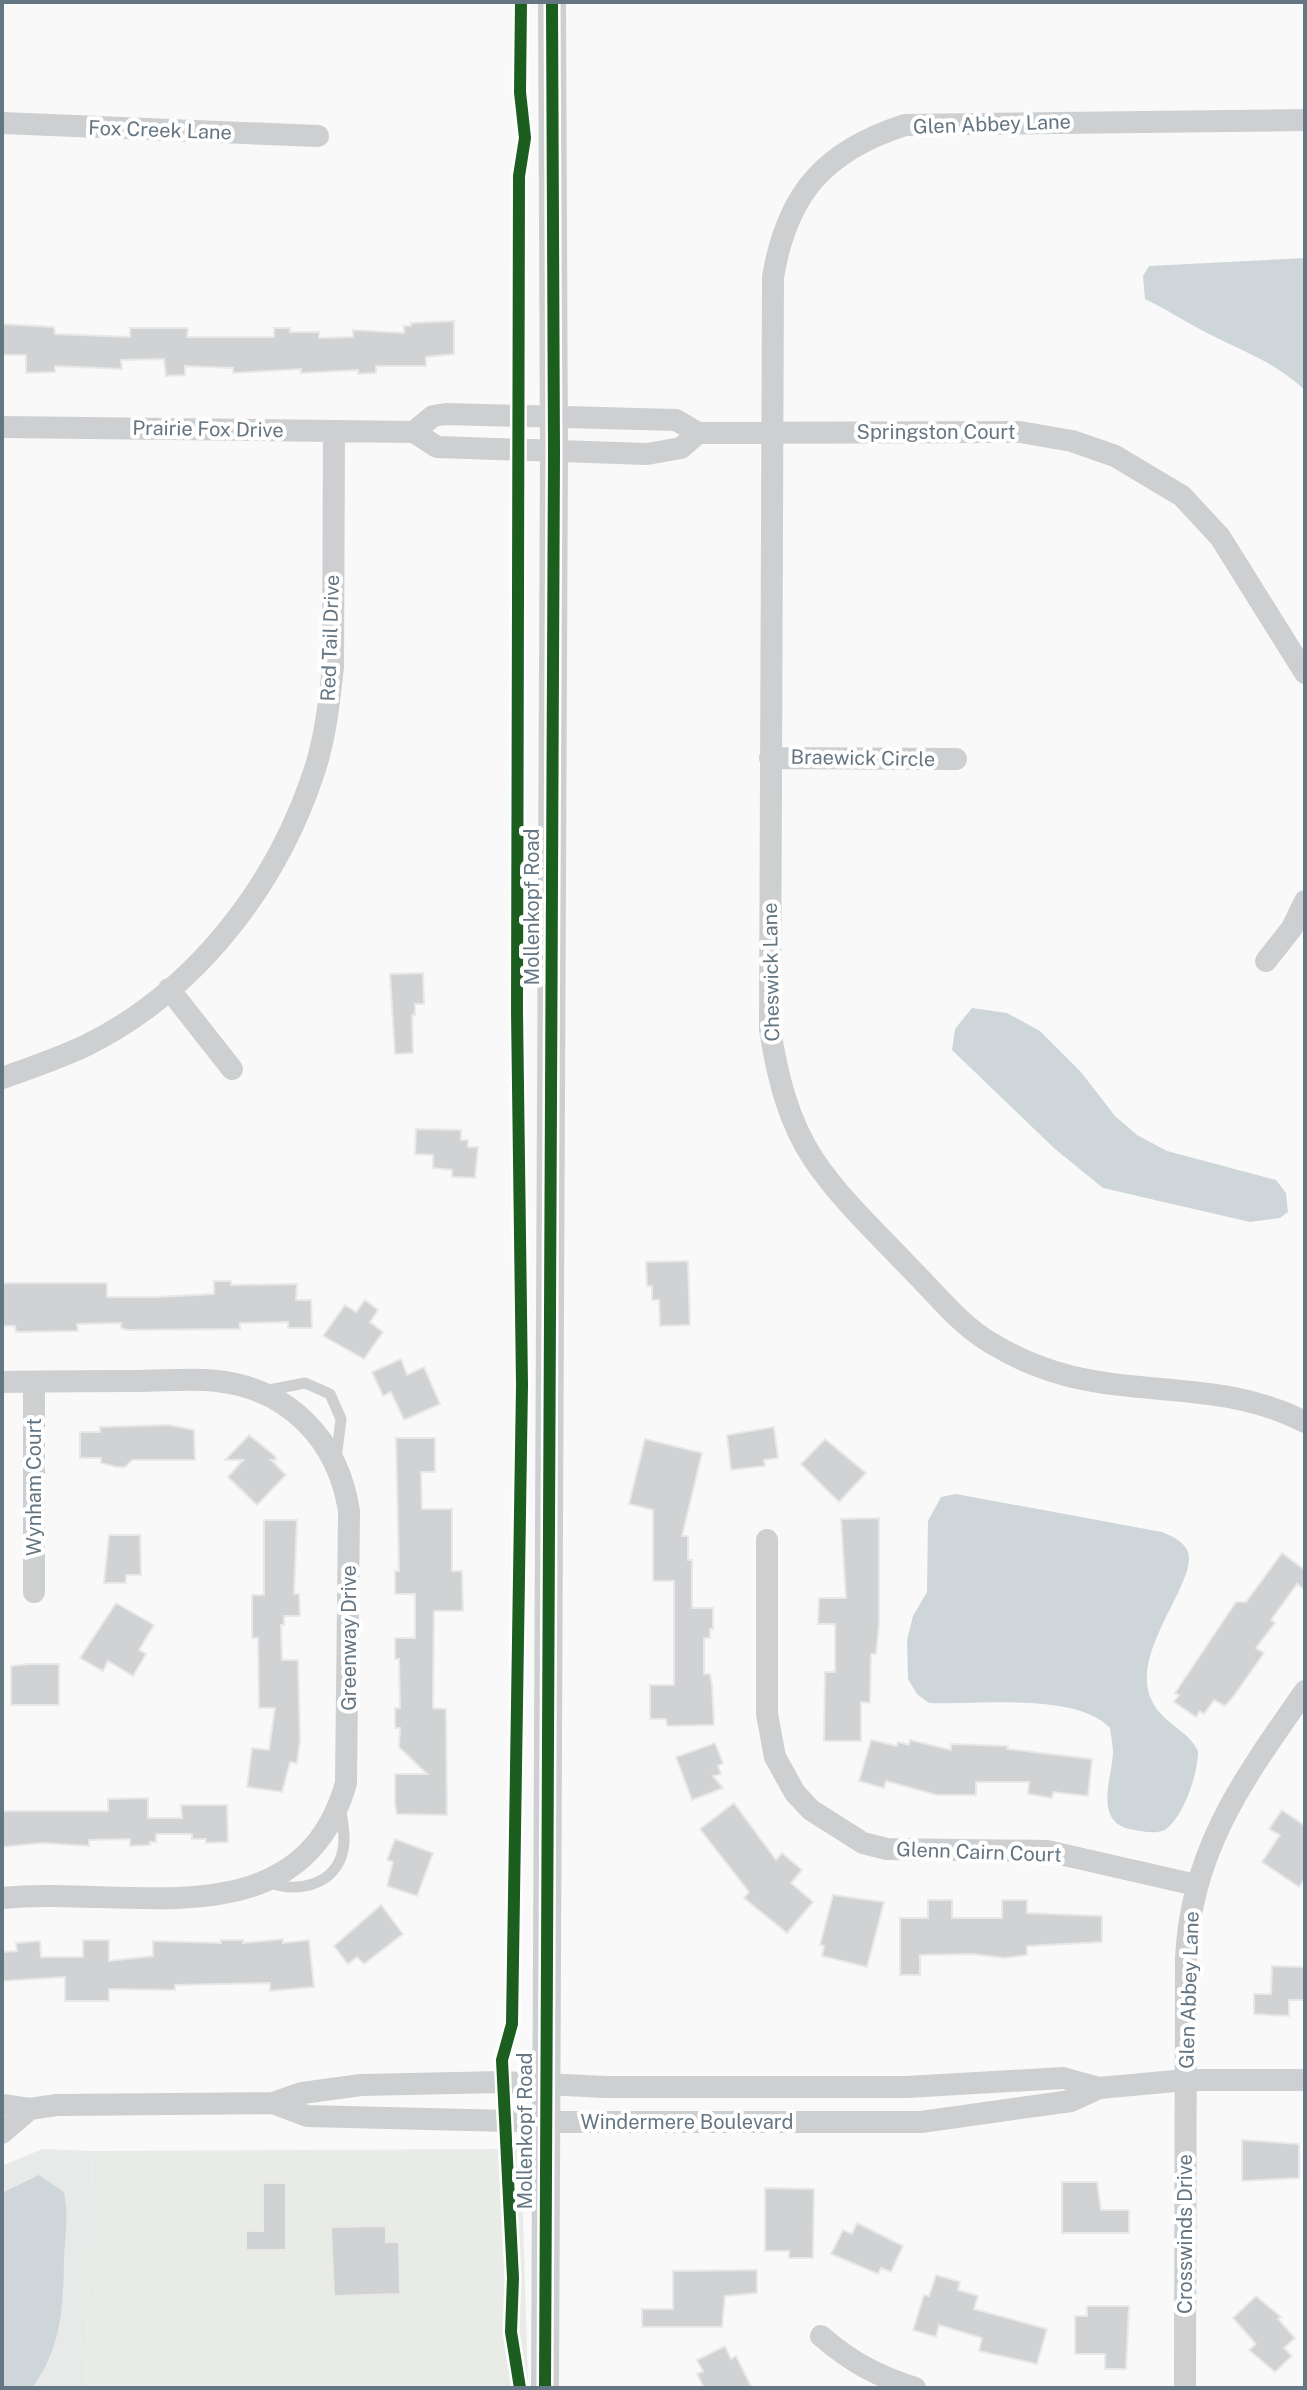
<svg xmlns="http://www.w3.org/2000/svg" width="1307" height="2390" font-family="'Public Sans',sans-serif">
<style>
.built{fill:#e8e9e9}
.green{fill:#e8ebe6}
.water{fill:#ced6d9}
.building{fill:#d0d2d3;stroke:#e8e8e8;stroke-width:2}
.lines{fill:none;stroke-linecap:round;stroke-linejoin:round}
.service{stroke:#cecfd0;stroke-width:11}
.minor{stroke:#cecfd0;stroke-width:22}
.tertiary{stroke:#cecfd0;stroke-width:28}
.cycleway-casing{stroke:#fff;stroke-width:17}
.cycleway{stroke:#1b5e20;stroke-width:12}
.labels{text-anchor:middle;stroke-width:8;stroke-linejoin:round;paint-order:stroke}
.street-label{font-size:20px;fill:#657683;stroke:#fff}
</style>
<rect width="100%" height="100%" fill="#f9f9f9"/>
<path class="built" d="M42,2149L92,2151L86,2388H2V2166Z"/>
<path class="green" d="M521,2149L528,2388H86L92,2151Z"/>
<path class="water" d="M1305,258V390C1275,362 1242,351 1207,333C1186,322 1166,309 1145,299L1143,276L1149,266Z
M972,1008L1007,1013L1040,1031L1081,1072L1115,1116L1137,1135L1167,1151L1276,1180L1286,1193L1288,1212L1280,1218L1250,1222L1103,1188L1055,1149L952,1050L955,1029Z
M956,1494L1162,1532C1171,1536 1182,1540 1187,1550C1201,1575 1137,1643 1148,1690C1156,1723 1186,1726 1198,1751C1198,1774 1184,1816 1165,1830C1155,1834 1145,1832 1134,1830C1093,1824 1111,1781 1113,1754C1113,1746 1111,1736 1110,1728C1076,1692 978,1705 929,1703L917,1694L908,1679L907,1640L913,1616L927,1592L928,1521L941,1497Z
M39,2175L64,2192C69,2218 65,2233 64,2259C63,2307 62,2347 32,2388H2V2193Z"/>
<path class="building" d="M454,321V354L426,357V366H376V373L358,374V370L301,373V369L233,373V368L185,366V375L166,376L164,359L121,360L122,369L55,366V372L26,373V355H2V324L54,327L55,334L130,337V328H188L187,337H274V328H290V332H319V338L353,337V330L404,333V326H411V323Z
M423,973L424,1004H415V1015H412L413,1053L395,1054L390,974Z
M416,1129L461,1130V1140H468V1147H478L475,1178L452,1177V1170L433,1168V1155L415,1154Z
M688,1261L690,1325L660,1326L659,1300H652V1286H647L646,1262Z
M214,1281H231V1285L297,1284L296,1300H311L312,1328H288V1322L240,1323V1329L128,1330L121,1328V1323L77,1324L78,1331L16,1332L15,1326H2V1283H107V1297H156L214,1294Z
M365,1300L378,1310L370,1322L383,1332L364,1359L323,1336L345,1305L356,1312Z
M401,1359L407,1375L424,1367L440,1404L404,1420L391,1392L383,1396L372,1372Z
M169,1425L194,1430L195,1460H132L125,1467H117L101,1463V1458H80V1432H100V1427Z
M774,1427L778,1458L764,1460L765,1466L731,1470L727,1435Z
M249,1435L275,1456L276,1460H271L286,1475L257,1505L228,1477L243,1460H225Z
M396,1438H435V1472H421L422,1509H452V1571H462L463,1611H434L433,1708L446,1709L447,1815L397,1814L395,1804V1774H427L399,1747L400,1728H395V1708H400L399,1659H395V1638H415V1594H395V1571H399Z
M645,1439L702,1453L682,1536H688V1560H692V1608H713V1629H710V1638H704V1674H710L712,1685L714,1725L667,1726L666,1719H650V1685H674V1581H653V1510L629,1504Z
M825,1439L866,1473L839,1502L801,1464Z
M879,1518V1625L876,1654H871L870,1703L861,1702V1741H824L825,1672H835V1624H818L819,1598H846L841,1519Z
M264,1520H297L294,1594H299L300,1616H284V1625H281L282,1660H298L300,1740L297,1763L290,1762L282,1792L247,1787L252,1748L269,1750L275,1708H259L258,1638H252V1595H264Z
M109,1535H140L141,1575H126V1583H104Z
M1282,1553L1305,1570V1590L1297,1584L1271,1620L1275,1623L1256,1648L1264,1653L1233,1697L1225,1706L1214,1700L1204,1714L1200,1711L1196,1717L1174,1702L1179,1695L1175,1693L1236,1602H1246Z
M116,1603L154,1625L139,1650L146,1654L133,1676L108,1661L103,1671L80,1658Z
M30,1664H59V1705H11V1666Z
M871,1740L897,1746L898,1742L909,1745L910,1740L951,1750V1744L1008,1746L1007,1749L1092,1759L1088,1796L1053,1792L1052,1798L1028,1794L1029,1782H976V1795H937L886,1781L884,1788L859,1781Z
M715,1743L723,1763L718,1766L721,1774L713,1776L723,1788L692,1800L676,1757Z
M148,1798V1818H182L181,1805H227L228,1842L206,1843V1839H192V1834H156V1842H150V1845L130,1846V1839L89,1840V1846L42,1843L2,1847V1811H108V1799Z
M734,1803L776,1860L782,1853L802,1870L791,1883L813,1902L787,1933L744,1898L749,1892L700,1829Z
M1282,1810L1305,1826V1878L1299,1887L1262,1862L1280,1835L1269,1829Z
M395,1839L433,1853L417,1896L387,1886L393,1862L387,1860Z
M833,1895L884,1902L867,1967L822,1956L824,1946L820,1945Z
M928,1900H952V1918H1002V1900H1027V1913L1102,1916V1942L1027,1946V1955L1005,1958L972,1954L920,1955V1975H900V1918H928Z
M381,1905L403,1934L364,1964L357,1957L348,1964L334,1946Z
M283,1939V1943L309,1940L314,1987L270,1991V1983L175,1985V1990L109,1989V2001H65V1977L2,1981V1952L17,1951L16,1943L40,1941L41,1957H83V1940H109V1961L153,1956V1941L221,1943V1940H243V1943Z
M1272,1966L1305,1967V2000H1289V2016L1254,2014V1994H1271Z
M1242,2140L1299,2144V2178L1242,2181Z
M1062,2182H1097L1101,2210H1129V2233H1062Z
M263,2183H286V2250H246V2231H263Z
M765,2188L814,2189L813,2258H789V2251H765Z
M857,2223L903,2246L891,2272L881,2268L878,2274L831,2254L843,2230L852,2234Z
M386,2226V2242H399L400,2294L334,2296L331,2227Z
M757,2270V2293L725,2296L722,2327H642V2309H673V2271Z
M936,2275L960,2282L958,2290L978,2296L974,2309L1047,2329L1037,2364L979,2351L982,2338L939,2325L936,2337L913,2330L924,2295L929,2296Z
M1256,2296L1281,2317L1278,2319L1295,2338L1284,2348L1292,2356L1275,2372L1249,2350L1256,2344L1233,2318Z
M1087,2306H1129L1126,2369H1105V2354H1075V2316H1087Z
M725,2346L731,2359L736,2356L752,2388H704L697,2374L703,2371L697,2360Z"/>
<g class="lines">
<path class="service" d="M264,1391L305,1383L330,1394L341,1419L336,1459
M268,1882C297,1894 336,1885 343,1850C346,1835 342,1820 340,1806"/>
<path class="minor" d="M1305,120L905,125C824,151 787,194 773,277L770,1029C777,1075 788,1121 814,1160C841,1200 878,1234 911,1269C936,1294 960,1325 991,1343C1014,1357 1042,1369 1069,1376C1150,1396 1227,1382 1305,1422
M2,123L318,136
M2,427L414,432L437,447L647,454L681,448L698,433
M414,432L433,416L446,414L676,420L698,433L1020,432L1072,441L1115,456L1182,496L1220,537L1305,673
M770,758L956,759
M1266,961L1292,928L1305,901
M169,989L232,1069
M2,1078C31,1068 60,1058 87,1045C195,991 275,888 313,775C325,741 329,703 333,667L334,431
M2,1382C47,1381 92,1381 137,1381C163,1381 191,1378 217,1381C289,1389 338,1440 349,1511L346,1783C301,1944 125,1885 2,1898
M34,1382V1592
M767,1540V1714L775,1757L795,1793L811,1810L863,1843L887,1849L1047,1851L1196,1885
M273,2103L307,2116L545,2122H921L1071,2101L1099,2088L1186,2080H1305
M2,2105L30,2109L57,2105L273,2103L302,2093L361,2085L503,2082L606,2087H907L1063,2078L1099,2088
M2,2133L30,2109
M821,2336C851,2362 877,2376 915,2388
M1185,2388L1186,1958C1191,1849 1245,1777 1305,1691"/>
<path class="tertiary" d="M545,2388L554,453L552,2"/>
<defs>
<path id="cycleway" d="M520,2388L511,2332L513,2278L502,2060L512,2024L522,1385L517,1011L519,176L525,138L520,92L521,2
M545,2388L554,453L552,2"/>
</defs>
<use href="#cycleway" class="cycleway-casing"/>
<use href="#cycleway" class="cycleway"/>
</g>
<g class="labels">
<g class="street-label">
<text transform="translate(992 124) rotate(-2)" y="7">Glen Abbey Lane</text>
<text transform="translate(160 130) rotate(2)" y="7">Fox Creek Lane</text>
<text transform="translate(208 429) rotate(1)" y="7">Prairie Fox Drive</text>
<text x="936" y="439">Springston Court</text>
<text transform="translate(330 638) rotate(-88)" y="7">Red Tail Drive</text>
<text transform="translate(863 758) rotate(1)" y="7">Braewick Circle</text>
<text transform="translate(532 907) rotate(-90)" y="7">Mollenkopf Road</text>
<text transform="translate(771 972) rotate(-91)" y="7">Cheswick Lane</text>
<text transform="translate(34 1487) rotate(-90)" y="7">Wynham Court</text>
<text transform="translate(349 1638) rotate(-90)" y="7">Greenway Drive</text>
<text transform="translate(979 1852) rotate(2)" y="7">Glenn Cairn Court</text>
<text transform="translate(1189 1990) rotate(-88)" y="7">Glen Abbey Lane</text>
<text x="687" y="2129">Windermere Boulevard</text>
<text transform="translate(525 2131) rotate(-90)" y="7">Mollenkopf Road</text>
<text transform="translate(1185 2234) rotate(-90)" y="7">Crosswinds Drive</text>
</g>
</g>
<rect width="1307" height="2390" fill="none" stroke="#657683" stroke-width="8"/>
</svg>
